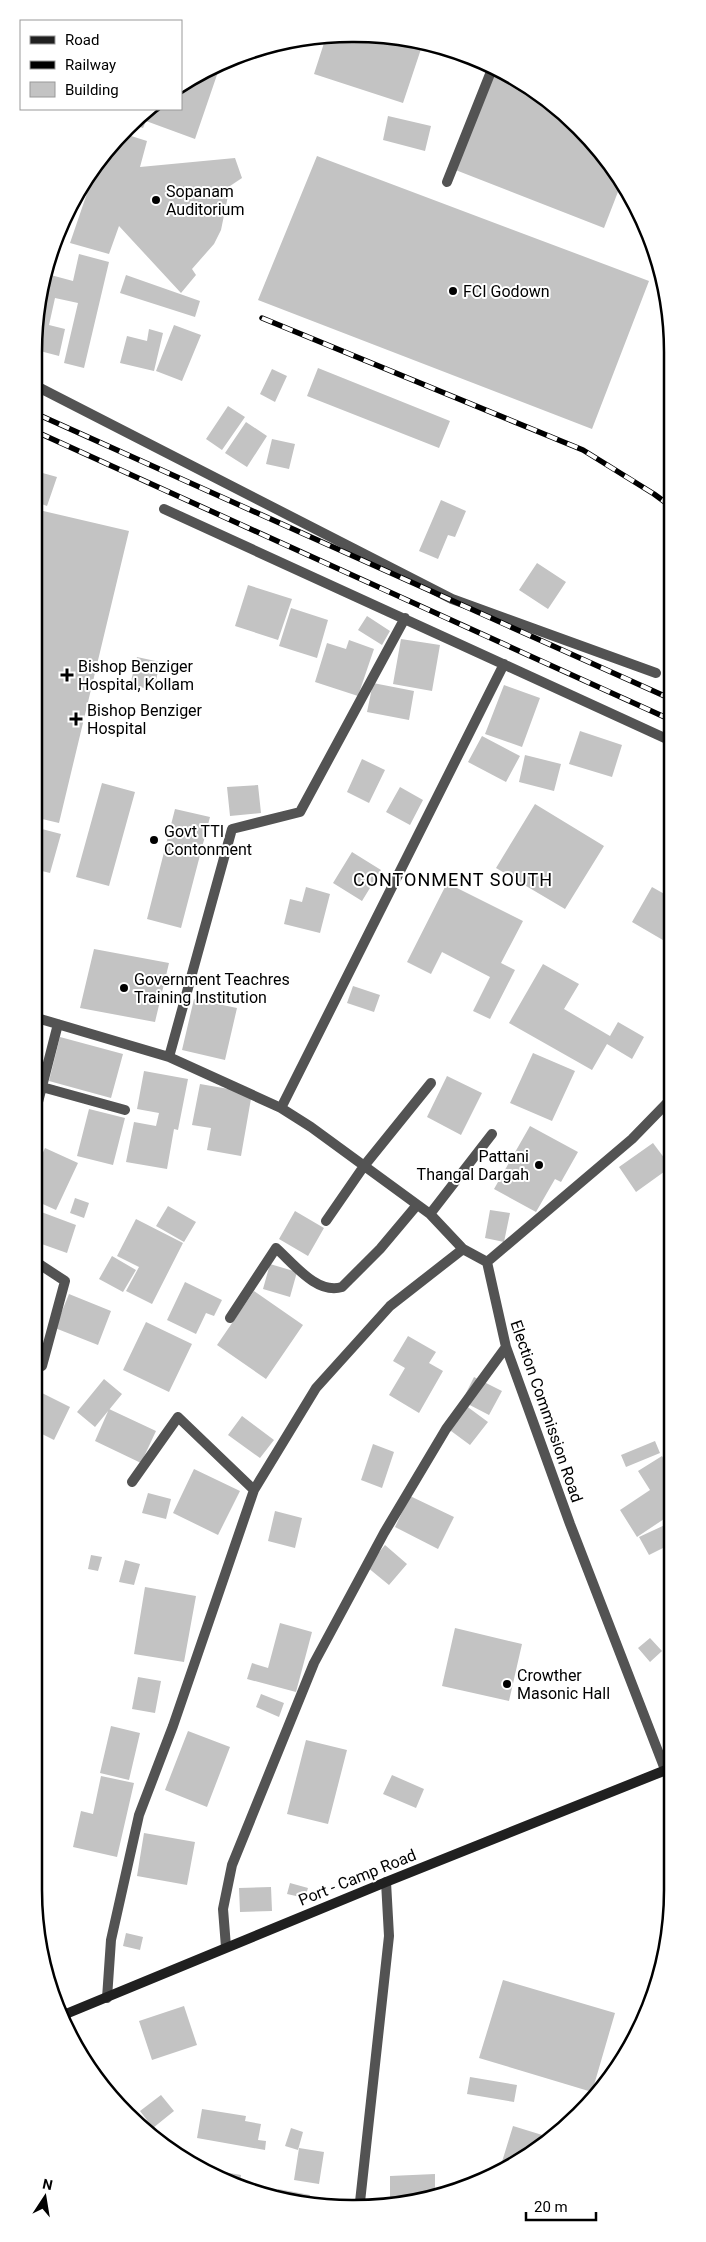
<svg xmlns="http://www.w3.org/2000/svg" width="706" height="2242" font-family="Roboto,sans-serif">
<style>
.building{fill:#c3c3c3}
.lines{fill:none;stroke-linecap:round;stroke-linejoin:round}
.street{stroke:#535353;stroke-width:10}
.secondary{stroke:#202020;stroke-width:10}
.rail-casing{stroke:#000;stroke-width:5.5}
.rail{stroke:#fff;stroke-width:4;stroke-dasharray:11;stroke-linecap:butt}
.poi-dot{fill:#000;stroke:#fff;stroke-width:2}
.labels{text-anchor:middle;stroke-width:4;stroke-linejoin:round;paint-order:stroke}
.poi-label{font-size:16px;fill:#000;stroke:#fff;text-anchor:start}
.street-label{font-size:16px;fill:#000;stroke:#fff}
.neighbourhood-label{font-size:18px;letter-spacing:1px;fill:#000;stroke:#fff}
.rim{fill:none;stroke:#000;stroke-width:2.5}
</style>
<rect width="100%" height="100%" fill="#fff"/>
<path class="building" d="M325,40H416L423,43L403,103L314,74Z
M219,69L195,139L146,121L143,128L137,126L154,109H181V85Z
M492,69L512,76L593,142L621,184L604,228L453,169Z
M388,116L431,126L425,151L383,140Z
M128,135L147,141L140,167L235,158L242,178L230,186L221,230L214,244L192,269L196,275L181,293L119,226L109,254L70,243L96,167Z
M317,156L649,281L592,429L258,300Z
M79,254L109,262L84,368L64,363L78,303L55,298L49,325L65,329L59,356L40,351V303L42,292L40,290L47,274L73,281Z
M126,275L200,301L195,317L120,293Z
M174,325L201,335L182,381L156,371Z
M149,329L163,333L154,371L120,363L127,336L147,341Z
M318,368L450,421L439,448L307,396Z
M272,369L287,376L275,402L260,394Z
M228,406L245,417L222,450L206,439Z
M246,422L267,436L247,467L225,453Z
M272,439L295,444L289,469L266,464Z
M39,472L57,477L47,506L39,503Z
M441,500L466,511L455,537L448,535L438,559L419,551Z
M39,510L129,531L59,823L38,818Z
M537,563L566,582L548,609L519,590Z
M248,585L292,599L278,640L235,626Z
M291,608L328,620L317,658L279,646Z
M367,616L390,631L382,645L358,630Z
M401,639L440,645L432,691L393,684Z
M349,640L374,649L358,696L315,682L327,643L346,649Z
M137,657L160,662L154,690L130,685Z
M373,683L414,691L409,720L367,712Z
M504,685L540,698L522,747L485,734Z
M580,731L622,745L612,777L569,764Z
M482,736L520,756L506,782L468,762Z
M525,755L561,764L554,791L519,782Z
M362,759L385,770L369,803L347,792Z
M102,783L135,792L109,886L76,877Z
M258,785L261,813L230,816L227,787Z
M400,787L423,800L410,825L386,812Z
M535,804L604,846L565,909L496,868Z
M175,809L210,817L181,928L147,919Z
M38,828L61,834L50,873L38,870Z
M352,852L381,870L362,901L333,883Z
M447,883L523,921L501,963L515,970L490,1019L473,1011L490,977L442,952L431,974L407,962Z
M306,887L330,894L320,933L284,924L290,899L302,902Z
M652,887L668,896V943L632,922Z
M94,949L169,963L155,1022L80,1008Z
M543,964L579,984L564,1009L610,1036L618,1022L644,1037L632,1059L607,1044L592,1070L509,1023Z
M353,986L380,995L374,1012L347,1003Z
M194,999L237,1008L225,1060L182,1050Z
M60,1037L123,1054L111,1098L49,1081Z
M533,1053L575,1071L552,1121L510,1103Z
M144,1071L188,1079L178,1130L174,1129L167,1169L126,1162L134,1122L156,1126L159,1113L137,1109Z
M447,1076L482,1093L461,1135L427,1117Z
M200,1084L252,1093L241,1156L207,1150L211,1128L192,1125Z
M89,1109L125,1118L113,1165L77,1156Z
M530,1126L578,1152L561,1182L555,1179L536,1212L494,1189Z
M653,1143L668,1163V1169L636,1192L619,1167Z
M45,1148L78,1163L56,1210L36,1201L37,1166Z
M75,1198L89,1203L84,1218L70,1213Z
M168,1206L196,1222L184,1242L156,1226Z
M36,1210L76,1225L67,1253L36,1242Z
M490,1210L510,1213L504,1242L485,1238Z
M295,1211L324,1228L308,1256L279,1239Z
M136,1219L183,1243L152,1304L126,1291L139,1267L117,1256Z
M112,1256L136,1270L123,1292L99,1279Z
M270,1264L297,1272L290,1297L263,1289Z
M185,1282L222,1300L214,1316L206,1313L196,1334L167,1320Z
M254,1291L303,1325L266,1379L217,1345Z
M69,1294L111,1311L98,1345L55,1328Z
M146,1322L192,1344L169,1392L123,1370Z
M408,1336L436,1352L429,1363L443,1371L419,1413L389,1395L405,1368L393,1361Z
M474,1377L502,1391L489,1415L462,1401Z
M104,1379L122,1394L95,1427L77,1412Z
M36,1390L70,1407L54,1440L36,1431Z
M465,1405L488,1422L470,1445L447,1428Z
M109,1409L156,1431L141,1463L95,1441Z
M242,1416L274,1440L260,1458L228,1435Z
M655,1441L660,1453L626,1467L621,1455Z
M373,1444L394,1452L382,1488L361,1480Z
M662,1456L667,1464V1517L637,1537L620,1510L650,1490L638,1471Z
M194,1469L240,1491L218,1535L173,1513Z
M148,1493L171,1499L166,1519L142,1513Z
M410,1496L454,1517L438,1549L395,1527Z
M275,1511L302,1518L295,1548L268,1541Z
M667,1524V1546L649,1555L639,1537Z
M385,1545L407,1564L389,1585L367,1567Z
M91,1555L102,1557L98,1571L88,1569Z
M125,1560L140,1564L134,1585L119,1582Z
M145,1587L196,1596L184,1662L134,1654Z
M280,1623L312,1632L296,1692L247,1679L252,1663L268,1668Z
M455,1628L522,1644L509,1701L442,1686Z
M650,1638L662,1651L650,1662L638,1648Z
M138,1677L161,1681L155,1713L132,1709Z
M261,1694L284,1703L279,1717L256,1707Z
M111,1726L140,1733L129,1780L100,1773Z
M188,1731L230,1747L207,1807L165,1790Z
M306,1740L347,1750L328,1824L287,1814Z
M392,1775L424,1789L416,1808L383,1794Z
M101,1776L134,1783L117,1857L73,1847L81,1811L93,1814Z
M144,1833L195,1842L187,1885L137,1876Z
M290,1883L308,1888L305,1898L287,1894Z
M271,1887L272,1911L240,1912L239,1888Z
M34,1889L41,1890L39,1912H38Z
M126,1933L143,1937L140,1950L123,1946Z
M503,1980L615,2013L592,2092L479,2058Z
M184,2006L197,2045L152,2060L139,2021Z
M470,2077L517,2085L514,2102L467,2094Z
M161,2095L174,2111L153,2128L140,2111Z
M202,2109L246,2116L245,2121L261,2124L258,2140L266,2141L265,2150L197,2138Z
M513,2126L552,2138L547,2142L501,2165Z
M291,2128L303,2132L298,2150L285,2146Z
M299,2148L324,2152L319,2184L294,2180Z
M212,2170L241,2175L240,2184L212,2175Z
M435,2174V2196L390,2197V2176Z
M278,2189L310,2195L308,2205L277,2195Z"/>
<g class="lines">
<path class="street" d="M447,182L492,69
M40,388L452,599L656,673
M164,509L669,740
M37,1018L169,1057L281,1108L311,1127L430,1214L463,1249L487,1262L506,1347L570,1524L666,1772
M169,1057L232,829L300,812L405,618
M42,1087L125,1110
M37,1106L58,1024
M281,1108L504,664
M430,1214L492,1134
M326,1221L364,1166L431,1083
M36,1262L65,1281L42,1366
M487,1262L632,1139L668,1102
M230,1318L276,1248C293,1263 317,1295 342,1287L380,1249L417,1205
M132,1482L178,1417L254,1490
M226,1947L223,1909L232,1865L314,1663L384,1533L446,1429L506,1347
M107,1998L111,1940L139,1815L173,1726L254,1490L316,1388L390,1306L463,1249
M360,2202L389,1936L386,1882"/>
<path class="secondary" d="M61,2016L386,1882L666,1770"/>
<defs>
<path id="rail" d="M262,318L583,450L654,494L669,505
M39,415L669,698
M39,433L669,719"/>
</defs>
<use href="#rail" class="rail-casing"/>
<use href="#rail" class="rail"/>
</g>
<g class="poi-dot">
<circle cx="156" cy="200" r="5"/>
<circle cx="453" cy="291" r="5"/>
<path d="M64.5 667.5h5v5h5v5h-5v5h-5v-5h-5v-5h5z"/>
<path d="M73.5 711.5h5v5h5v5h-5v5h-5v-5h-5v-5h5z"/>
<circle cx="154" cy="840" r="5"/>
<circle cx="124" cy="988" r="5"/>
<circle cx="539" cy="1165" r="5"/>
<circle cx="507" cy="1684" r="5"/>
</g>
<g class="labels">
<g class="poi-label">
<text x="166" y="197">Sopanam<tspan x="166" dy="18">Auditorium</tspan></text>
<text x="463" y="297">FCI Godown</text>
<text x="78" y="672">Bishop Benziger<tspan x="78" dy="18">Hospital, Kollam</tspan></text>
<text x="87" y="716">Bishop Benziger<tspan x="87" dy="18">Hospital</tspan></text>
<text x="164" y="837">Govt TTI<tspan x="164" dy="18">Contonment</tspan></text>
<text x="134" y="985">Government Teachres<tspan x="134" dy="18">Training Institution</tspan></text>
<text x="529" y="1162" text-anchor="end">Pattani<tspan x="529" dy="18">Thangal Dargah</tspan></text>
<text x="517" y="1681">Crowther<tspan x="517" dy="18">Masonic Hall</tspan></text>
</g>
<g class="street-label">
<text transform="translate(547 1411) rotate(71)" y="6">Election Commission Road</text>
<text transform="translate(357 1877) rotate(-22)" y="6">Port - Camp Road</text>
</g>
<g class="neighbourhood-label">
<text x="453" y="886">CONTONMENT SOUTH</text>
</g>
</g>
<path d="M0 0H706V2242H0ZM352 42H354A310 310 0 0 1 664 352V1890A310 310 0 0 1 354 2200H352A310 310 0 0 1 42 1890V352A310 310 0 0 1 352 42Z" fill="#fff" fill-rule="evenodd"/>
<path class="rim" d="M352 42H354A310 310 0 0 1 664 352V1890A310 310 0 0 1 354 2200H352A310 310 0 0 1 42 1890V352A310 310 0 0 1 352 42Z"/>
<rect x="20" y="20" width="162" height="90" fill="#ffffff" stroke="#999999"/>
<rect x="30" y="36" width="25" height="8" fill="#202020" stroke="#999999"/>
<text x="65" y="45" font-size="15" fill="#000000">Road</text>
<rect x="30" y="61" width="25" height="8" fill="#000000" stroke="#999999"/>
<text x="65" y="70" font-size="15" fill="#000000">Railway</text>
<rect x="30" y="82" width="25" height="15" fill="#c3c3c3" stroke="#999999"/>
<text x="65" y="95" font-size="15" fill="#000000">Building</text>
<g transform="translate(45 2197) rotate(12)" stroke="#ffffff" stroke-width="4" paint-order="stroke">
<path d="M0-4L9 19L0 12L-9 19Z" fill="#000000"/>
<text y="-8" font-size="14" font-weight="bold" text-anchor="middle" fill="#000000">N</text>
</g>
<path d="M526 2212v8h70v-8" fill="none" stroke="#000000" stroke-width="2.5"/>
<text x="534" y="2212" font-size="15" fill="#000000" stroke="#ffffff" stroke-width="4" paint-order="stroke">20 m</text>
</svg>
